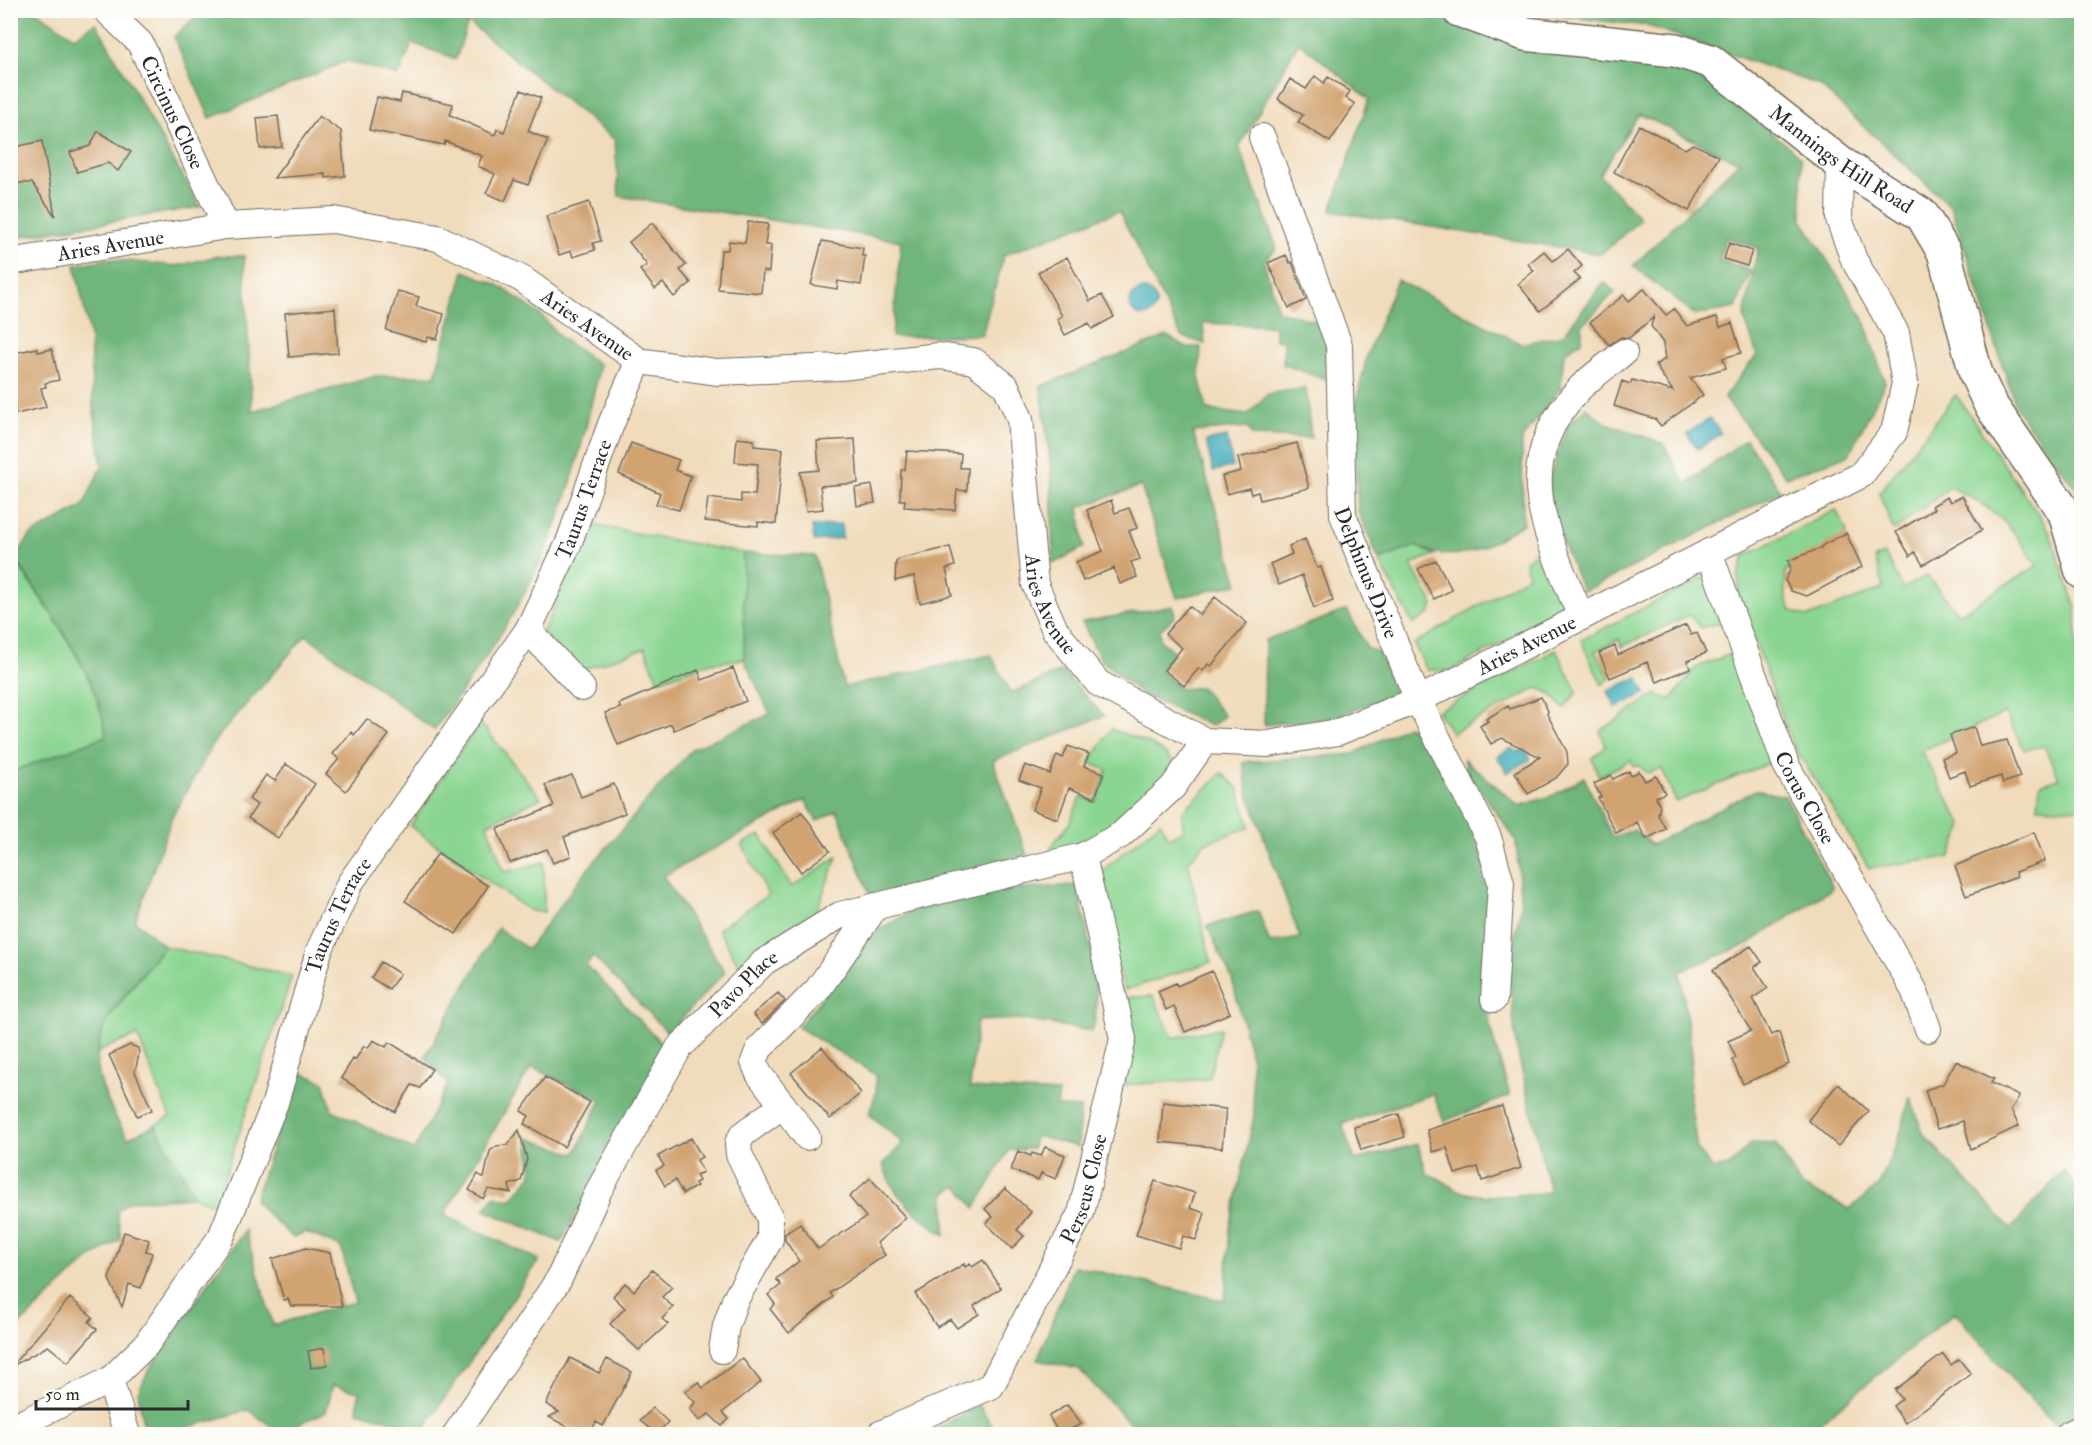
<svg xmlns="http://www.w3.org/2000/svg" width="2092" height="1445" font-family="'IM FELL Double Pica',serif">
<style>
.green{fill:#8bd592;stroke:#5b805e;stroke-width:1.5}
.forest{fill:#70b67c;stroke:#4e7054;stroke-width:1.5}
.water{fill:#3fadbc;stroke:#356c74;stroke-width:1.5}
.building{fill:#d1a371}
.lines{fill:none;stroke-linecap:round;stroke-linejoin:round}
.minor-casing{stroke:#70695d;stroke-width:28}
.major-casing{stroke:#70695d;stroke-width:36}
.minor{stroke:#fff;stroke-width:26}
.major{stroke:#fff;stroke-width:33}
.labels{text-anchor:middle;stroke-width:5;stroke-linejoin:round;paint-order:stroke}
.street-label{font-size:21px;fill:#2b2b2b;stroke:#fdfcf7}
</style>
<rect width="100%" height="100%" fill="#fdfcf7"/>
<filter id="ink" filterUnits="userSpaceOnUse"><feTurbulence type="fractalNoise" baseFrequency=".0167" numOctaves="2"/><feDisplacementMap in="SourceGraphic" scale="12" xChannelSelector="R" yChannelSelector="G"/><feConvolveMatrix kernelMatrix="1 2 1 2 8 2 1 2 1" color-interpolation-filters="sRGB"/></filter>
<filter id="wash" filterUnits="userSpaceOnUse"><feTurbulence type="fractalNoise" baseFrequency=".008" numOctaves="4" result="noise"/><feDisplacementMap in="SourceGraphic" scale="24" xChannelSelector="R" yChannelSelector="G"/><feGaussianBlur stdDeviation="1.35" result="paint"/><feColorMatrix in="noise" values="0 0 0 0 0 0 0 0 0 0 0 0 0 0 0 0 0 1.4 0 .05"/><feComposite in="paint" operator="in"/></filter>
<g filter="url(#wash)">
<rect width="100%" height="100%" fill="#f0dbbb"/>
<path class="green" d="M1956,395L2049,530L2076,609L2081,809L2038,807L2040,784L2059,778L2044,746L2024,750L2005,713L1921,751L1963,826L1950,857L1869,868L1792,743L1740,600L1738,578L1744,556L1836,510L1847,532L1836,544L1785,571V594L1791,611L1808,617L1884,588L1875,558L1885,554L1903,588L1927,576L1959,614L2037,566C2012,525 1994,507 1950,487L1894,531L1879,493Z
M593,525L743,553L744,659L711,663L658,681L645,648L579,671L542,633Z
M1416,546L1435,555L1411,564L1433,604L1430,614L1413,624L1379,560Z
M1539,548L1566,609L1450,671L1427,670L1414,644L1528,576L1525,561Z
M10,553L55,619L82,665L103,709L106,736L11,772Z
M1706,576L1724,622L1701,628L1690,615L1621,647L1619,639L1595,651L1610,678L1602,685L1581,640Z
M1556,650L1577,692L1564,709L1550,693L1537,688L1452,733L1437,711Z
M1733,653L1774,761L1676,802L1662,769L1647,773L1640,766H1633L1631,760L1599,777L1592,759L1606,746L1600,731L1656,694L1671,700L1695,668Z
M480,722L541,798L487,824L504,872L544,862V912L530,911L410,826Z
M1111,729C1133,738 1165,744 1176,768L1127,824L1054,856L1050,848L1069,824L1081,797L1096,801L1107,770L1089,763Z
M1222,773L1238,788L1250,827L1205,843L1188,862L1211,962L1125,990L1107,938L1095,885L1103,870L1161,822L1168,838L1184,830L1181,813Z
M760,835L792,887L837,857L813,920L741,969L718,929L768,895L742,844Z
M164,946L292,976L215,1205L195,1197L155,1125L170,1117L137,1035L96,1053L104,1024Z
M1153,996L1173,1038L1221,1028L1209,1079L1124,1085L1123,998Z"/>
<path class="forest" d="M203,10L1437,11L1523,49L1694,67L1801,157L1802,220L1863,317L1885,383L1849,455L1786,477L1724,397L1757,355L1744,317L1758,248L1726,238L1719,260L1751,271L1736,308L1695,315L1633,266L1739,162L1639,114L1599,175L1641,219L1601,254L1331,211L1369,99L1299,42L1239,147L1277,248L1264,261L1278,311L1327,324L1325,380L1283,364L1284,341L1275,340V326L1203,323L1205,344L1181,336L1119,211L1004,255L982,335L892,337L901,241L619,196L615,140L468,22L456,59L412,43L399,76L347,61L210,118L174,37Z
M11,11H36L74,37L96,23L200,207L11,238Z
M1511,11H2081V505L2076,489L2017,410L1951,207L1819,85L1649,26Z
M217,256H244L252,411L376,376H435L464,271L498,285L541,315L560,337L600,365C585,435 568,508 535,573C508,629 470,680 434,730L306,635L216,739L172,817L135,921L164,946C105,1022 68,1043 128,1138L155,1125L195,1197L129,1201L117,1211L121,1239L88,1260L11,1333V772L106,736C97,669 49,614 15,557L31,535L83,506L102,466L93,405L90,336L75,265L107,259L177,266Z
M1397,280L1521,344L1563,335L1604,282L1615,292L1582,325V341L1564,353L1561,387L1522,439L1523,524C1486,546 1459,567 1416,546L1379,560L1358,511L1353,417L1367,355Z
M1167,336L1186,347H1201L1199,377L1207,410L1247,415L1268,394L1306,388L1311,438L1253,436L1247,427L1193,432L1238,584L1177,598L1141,486L1079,507L1084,547L1053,564L1051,469L1041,386Z
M1586,407L1606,423L1663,443L1685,484L1746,439L1781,492L1583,592L1552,518L1548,481L1568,426Z
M743,553L815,556L844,687L991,655L1011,693L1062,671L1104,716L993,761L1027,855L871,897L837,811L817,821L805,800L663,876L725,972L668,1033L593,956L586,965L666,1048L561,1242L484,1210L495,1196L511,1200L532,1175L528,1138L575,1154L601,1100L531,1067L444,1215L539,1260L423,1430L357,1411L359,1392L333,1385L326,1412L280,1432L248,1410L165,1434H145L138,1392L150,1368L245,1230L273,1325L355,1302L341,1247L305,1232L293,1238L254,1201L297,1071L324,1082L332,1110L414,1150L448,1084L425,1057L498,928L528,949L582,876L692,749L770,714L744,659Z
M1173,606L1175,617L1160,630V640L1174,652L1161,671L1181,689L1201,687L1224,716L1212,726L1143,695L1101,660L1082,622Z
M1347,610L1367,648L1379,653L1395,693L1333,718L1264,725L1265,640Z
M1407,726L1431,740L1469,814L1491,887L1486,984L1491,1031L1510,1096L1444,1121L1433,1094L1342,1124L1355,1160L1418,1144L1427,1174C1444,1178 1447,1186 1460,1191C1481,1200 1527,1194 1550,1192L1516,1045L1508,960L1521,909L1516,840L1468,773L1464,759L1519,806L1554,795L1584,777L1612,837L1634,830L1652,845L1755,790L1785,796L1833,888L1748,944L1680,971L1692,1054L1689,1093L1697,1149L1713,1169L1730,1166L1751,1143L1776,1144L1801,1186L1850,1209L1879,1185L1900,1134L1910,1097L1924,1135L2011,1229L2064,1170L2074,1184L2081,1300V1415L2057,1426L2016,1384L1955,1312L1817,1425L1820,1434H1140L1079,1369L1037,1360L1074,1266L1225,1301L1230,1228L1254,1116L1251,1056L1232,979L1207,926L1258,911L1270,943L1300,938L1248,793L1243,762L1353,754Z
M1077,885C1085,924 1105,996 1092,1031L1018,1019L977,1021L970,1088L1059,1093L1057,1107L1080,1108L1078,1147L1036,1136L1032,1149L1009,1150L975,1208L958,1186L945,1193V1235C919,1218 892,1196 883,1165L903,1143L869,1114L876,1093V1075L798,1027L873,933L912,911L991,891Z
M979,1405L997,1434H928Z"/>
<path class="water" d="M1130 303a13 13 0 1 1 26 0a13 13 0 1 1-26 0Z
M1710,418L1721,433L1698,449L1687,434Z
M1227,437L1233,467L1213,471L1206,441Z
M841,524L842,538L814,541L812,527Z
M1638,677L1646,693L1616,708L1608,691Z
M1512,748L1518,752L1525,749L1531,759L1507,773L1497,756Z"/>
<g id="blocks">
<path class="building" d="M1315,76L1324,83L1328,77L1350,91L1346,98L1355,104L1330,142L1298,122L1303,115L1278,99L1290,79L1306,89Z
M521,90L541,98L528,131L548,140L528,185L514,180L505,201L486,193L495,174L478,166L482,156L445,141L444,145L369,130L377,97L400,102L402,93L453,104L450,115L495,135L497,129L504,132Z
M278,116L282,147L260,149L257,118Z
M319,116L341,131L345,176L326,178L325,174L274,178Z
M1639,125L1685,149L1693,144L1719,156L1689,211L1614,172Z
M98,131L131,152L118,171L108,163L77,172L70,152L90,146Z
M42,141L47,169L55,216L32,183H15L10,148Z
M589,202L601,241L593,243L595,250L573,257L571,251L559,255L546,216Z
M748,222L768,224L765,245H771L769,272L763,271L761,293L718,289L721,250H728L729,241L745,243Z
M652,223L686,265L680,270L691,283L674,297L663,283L655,289L640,270L647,265L629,242Z
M822,241L863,248L862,256H865L861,285L838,281L837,289L811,285Z
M1729,243L1752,251L1747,266L1724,259Z
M1568,249L1582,266L1574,273L1580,279L1540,311L1518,284L1534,271L1528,264L1544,251L1553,261Z
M1286,255L1290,263L1292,262L1306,300L1289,308L1268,263Z
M1067,257L1090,301L1102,295L1114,317L1092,329L1089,323L1065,335L1057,319L1062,316L1038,272Z
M1644,289L1666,315L1674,309L1687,326L1717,317L1720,327L1732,323L1741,353L1723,358L1726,368L1690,378L1703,395L1661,426L1655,419L1614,406L1622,381L1630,384L1632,380L1673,391L1655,365L1665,359L1663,343L1651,326L1654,317L1629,338L1621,337L1609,345L1590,322L1624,295L1629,301Z
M398,291L419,297L416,306L444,314L437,339L428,337L426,342L386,330Z
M335,308L338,353L289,357L285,313Z
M37,348L38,352L52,349L59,380L45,383L46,387L41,388L46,407L16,414L10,387V354Z
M737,438L754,440V446L783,449L776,524L758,522V526L705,521L708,498L741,502V494L755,495L758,464L735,462Z
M855,439L858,483L820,486L823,509L806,511L800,472L819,470L817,441Z
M631,443L679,460L675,470L691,476L679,510L656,504L660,493L619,474Z
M1297,443L1309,488L1260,500L1258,492L1251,494L1249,488L1227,494L1222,476L1241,471L1238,458Z
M907,451L961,454L960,468H968L967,491L957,490L955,510L904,507L905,500H900L901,470H905Z
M872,485L875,503L857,506L855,488Z
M1962,496L1982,530L1923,565L1915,552L1910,556L1896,532L1934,509L1932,506L1947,497L1950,502Z
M1111,500L1115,513L1129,508L1137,528L1129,531L1140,559L1131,562L1137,577L1120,584L1114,568L1083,581L1076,562L1103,551L1087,510Z
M1846,533L1862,567L1807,596L1791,591L1785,580L1791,569L1788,561L1821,548L1823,545Z
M1305,539L1317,568L1321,567L1333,601L1314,608L1302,575L1279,585L1270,564L1292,554L1289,546Z
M950,547L955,566L946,569L952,595L920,603L914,576L895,581L896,562L899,559Z
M1436,560L1452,590L1434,599L1418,569Z
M1215,597L1247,623L1211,666L1208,664L1203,671L1199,668L1184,686L1164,670L1182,648L1165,634L1189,606L1200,615Z
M1686,625L1691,635L1697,633L1706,653L1687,661L1690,668L1657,682L1647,662L1610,678L1599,653L1615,646L1618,655Z
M733,668L746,701L674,730L671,724L618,745L605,713L620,708L619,704L698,670L702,680Z
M1541,697L1548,711L1547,714L1567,752L1568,764L1556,778L1528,794L1515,772L1540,757L1502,738L1491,744L1480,726L1488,721L1486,719L1508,706L1510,709Z
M367,719L389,735L346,791L326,774L339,759L333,754L351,732L354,735Z
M1974,727L1980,746L2007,740L2020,777L2003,783L2001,776L1970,786L1965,771L1949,777L1942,758L1956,753L1950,735Z
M1068,746L1089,754L1084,766L1104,773L1095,798L1069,788L1058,819L1032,810L1041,788L1019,780L1025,765L1050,774L1057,755L1063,758Z
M286,764L315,784L278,838L248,818L257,805L249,799L266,775L275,781Z
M1629,771L1631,776L1639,771L1645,781L1656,776L1665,793L1656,797L1660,806L1658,815L1666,829L1646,839L1637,822L1616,833L1598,798L1601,797L1594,784L1611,775L1613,779Z
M572,775L581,797L614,784L625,813L564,837L571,856L553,863L547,849L510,863L497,829L554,806L545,785Z
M802,812L830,851L801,872L773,833Z
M2034,832L2045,861L2015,872L2017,877L1966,896L1955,866Z
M438,853L488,886L456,934L405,901Z
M1751,946L1762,962L1754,967L1768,988L1753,998L1771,1035L1779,1032L1789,1064L1743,1084L1732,1060L1736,1058L1728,1041L1751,1031L1713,970Z
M381,962L400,974L389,989L371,978Z
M1212,971L1230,1013L1185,1032L1174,1006L1166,1010L1158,991L1176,983L1177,986Z
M778,993L785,1001L762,1024L753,1014Z
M373,1040L386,1047L389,1042L432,1069L420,1088L412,1085L395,1112L341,1078L353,1059L355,1060L364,1046L368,1048Z
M130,1045L138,1048L139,1054L135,1072L152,1110L137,1116L109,1055Z
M822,1047L861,1093L830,1119L791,1073Z
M1956,1061L1994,1079L1991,1083L2019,1096L2011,1110L2019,1126L1971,1149L1963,1121L1937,1129L1925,1090L1943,1084Z
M545,1077L590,1102L564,1147L524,1124L529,1116L521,1111Z
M1838,1084L1869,1111L1838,1146L1808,1120Z
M1163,1102L1226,1109L1222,1148L1160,1142Z
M1502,1106L1521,1168L1482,1181L1478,1167L1455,1174L1447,1148L1433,1152L1427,1130Z
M1399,1114L1405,1137L1361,1150L1354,1127Z
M519,1130L527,1159L521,1181L509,1185L511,1193L488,1189L483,1199L469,1190L478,1174L484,1178L490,1151L497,1146L508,1145Z
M691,1138L702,1157L697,1160L703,1172L696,1175L699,1181L695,1183L697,1186L683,1194L675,1180L665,1186L656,1170L664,1166L658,1156Z
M1045,1147L1065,1155L1056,1179L1041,1173L1038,1180L1011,1170L1018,1151L1031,1156L1032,1153L1041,1156Z
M870,1178L906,1218L877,1243L885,1255L830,1293L833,1297L789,1333L770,1309L775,1304L768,1295L781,1285L776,1279L799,1261L785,1240V1234L800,1224L818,1249L866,1217L849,1197Z
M1155,1181L1195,1193L1190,1208L1205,1213L1196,1240L1183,1236L1179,1248L1136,1235Z
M1005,1188L1031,1212L1017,1230L1024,1236L1012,1249L986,1223L993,1217L985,1209Z
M124,1232L149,1240L146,1251L152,1253L141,1288L129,1284L122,1307L109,1279Z
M306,1248L330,1253L342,1306H291L288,1299L284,1300L272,1259Z
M983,1260L1001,1288L974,1306L979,1314L957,1328L950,1319L937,1327L915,1294L964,1264L965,1267L970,1264L972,1267Z
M652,1270L672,1287L662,1297L673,1307L662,1319L668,1324L639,1350L610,1324L625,1308L613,1296L625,1283L634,1291Z
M70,1298L93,1317L89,1322L97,1329L68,1362L48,1346L16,1364L15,1362Z
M324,1348L327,1365L311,1368L308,1351Z
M1943,1354L1951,1365L1959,1359L1971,1374L1905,1423L1893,1406L1902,1399L1895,1390Z
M570,1358L599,1373L607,1359L632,1372L603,1426L596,1422L590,1434H581L549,1417L559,1412L546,1404Z
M742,1358L761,1382L723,1412L729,1419L722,1426L709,1414L699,1421L690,1409L695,1402L685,1392L698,1382L703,1388Z
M1067,1405L1082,1424L1059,1434L1049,1416Z
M653,1408L668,1422L657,1434L640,1421Z"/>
</g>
</g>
<g filter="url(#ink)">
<use href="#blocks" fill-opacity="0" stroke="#70695d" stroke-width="1.5"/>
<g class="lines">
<defs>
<g id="minor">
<path id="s1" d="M106,10L140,43L226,226"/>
<path id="s2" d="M1262,137L1339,345L1343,515L1418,700L1488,837L1501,883L1494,999"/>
<path id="s3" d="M10,262L226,226L333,220L438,238L522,279L639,361L717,372L840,367L939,356L974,361L1006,386L1020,419L1035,584L1055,630L1098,683L1205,741L1268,744L1338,732L1418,700L1861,475L1894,432L1905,383L1896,333L1854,260L1839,219L1840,163"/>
<path id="s4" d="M1709,552L1786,765L1914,990L1928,1029"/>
<path d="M1581,617C1547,534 1506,464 1581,387C1594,374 1610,364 1624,352"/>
<path d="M528,630L582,688"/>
<path d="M807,1137L759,1074L754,1062L759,1049L818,989L876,906"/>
<path d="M722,1350L726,1326L735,1300L770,1239V1218L739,1154L738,1143L743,1134L783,1105"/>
<path d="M110,1380L127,1434"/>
<path id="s5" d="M10,1429L110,1380L146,1345L221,1237L275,1103L319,951L350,883L528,630L568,545L611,424L639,361"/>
<path id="s6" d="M456,1434L559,1279L599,1190L679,1048L764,962L840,915L1083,856L1121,835L1173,787L1205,741"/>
<path id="s7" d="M880,1434L991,1386L1081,1213L1123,1039L1083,856"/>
<path d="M2069,1434L2082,1428"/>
</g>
<g id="major">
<path id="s8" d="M1459,10L1525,34L1675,50L1710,61L1840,163L1922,215L1944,252L1976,374L1990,404L2065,513L2082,572"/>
</g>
</defs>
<use href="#minor" class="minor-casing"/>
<use href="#major" class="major-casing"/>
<use href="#minor" class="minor"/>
<use href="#major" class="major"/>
</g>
</g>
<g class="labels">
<g class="street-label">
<text dy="7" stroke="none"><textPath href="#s1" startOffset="124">Circinus Close</textPath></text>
<text dy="7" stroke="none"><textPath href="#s8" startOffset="422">Mannings Hill Road</textPath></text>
<text dy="7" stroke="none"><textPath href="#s3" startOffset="102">Aries Avenue</textPath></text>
<text dy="7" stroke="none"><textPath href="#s3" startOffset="606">Aries Avenue</textPath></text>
<text dy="7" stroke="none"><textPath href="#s5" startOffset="1122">Taurus Terrace</textPath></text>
<text dy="7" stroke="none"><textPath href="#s2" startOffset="454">Delphinus Drive</textPath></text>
<text dy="7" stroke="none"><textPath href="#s3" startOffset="1272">Aries Avenue</textPath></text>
<text dy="7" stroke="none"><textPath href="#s3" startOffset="1830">Aries Avenue</textPath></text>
<text dy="7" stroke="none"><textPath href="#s4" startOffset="264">Corus Close</textPath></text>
<text dy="7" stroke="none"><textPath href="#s5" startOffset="636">Taurus Terrace</textPath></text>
<text dy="7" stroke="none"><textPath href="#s6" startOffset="538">Pavo Place</textPath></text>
<text dy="7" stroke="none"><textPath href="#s7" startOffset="340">Perseus Close</textPath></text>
</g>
</g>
<rect width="2092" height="1445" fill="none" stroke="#fdfcf7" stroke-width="36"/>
<path d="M36 1400v9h152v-9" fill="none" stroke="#2b2b2b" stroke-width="3"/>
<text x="45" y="1400" font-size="18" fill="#2b2b2b" stroke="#fdfcf7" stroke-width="4.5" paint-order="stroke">50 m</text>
</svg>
